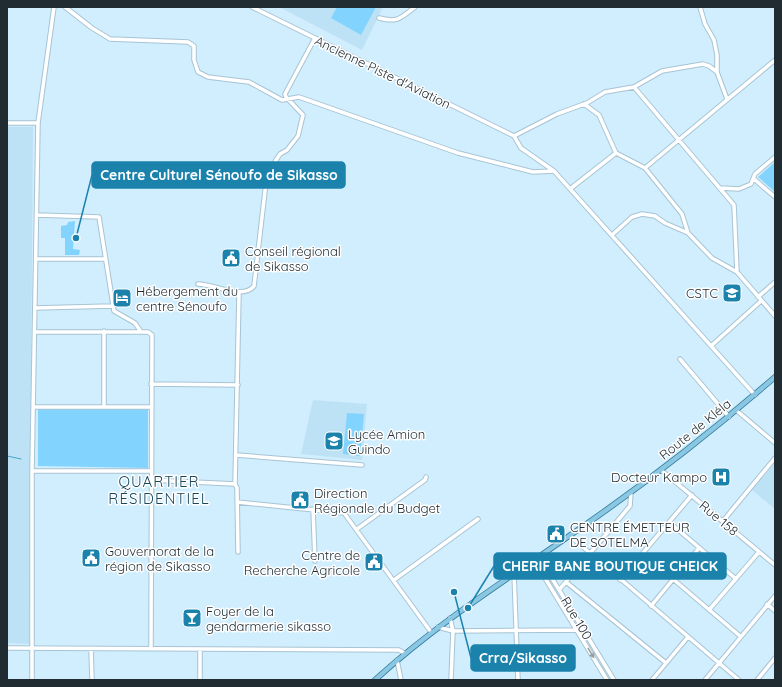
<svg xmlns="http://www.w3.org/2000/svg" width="782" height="687" font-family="Quicksand,sans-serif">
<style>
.built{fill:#bde2f6}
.green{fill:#82d4fe}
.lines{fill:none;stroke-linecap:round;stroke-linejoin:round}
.stream{stroke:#47a4cf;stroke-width:1}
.minor-casing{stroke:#a8c4d4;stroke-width:5.5}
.major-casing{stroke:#337999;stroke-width:6}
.minor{stroke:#fff;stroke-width:3.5}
.major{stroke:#8ac7e3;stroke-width:4.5}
.oneway{fill:#9ba0a3}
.labels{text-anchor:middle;stroke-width:3;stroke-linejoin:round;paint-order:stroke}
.street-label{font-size:13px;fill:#212c32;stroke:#fff}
.poi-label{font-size:13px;fill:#212c32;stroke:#fff;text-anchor:start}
.quarter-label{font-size:15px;letter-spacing:1px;fill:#1a475c;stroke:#fff}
.leader{fill:none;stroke:#1b82ac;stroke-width:1.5}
.callout-dot{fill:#1b82ac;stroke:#fff;stroke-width:1.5}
.callout{fill:#1b82ac;stroke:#1b82ac;stroke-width:1.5}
.callout-label{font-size:14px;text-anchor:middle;font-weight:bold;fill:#fff}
</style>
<rect width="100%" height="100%" fill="#d0eefe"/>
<path class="built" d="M279,7H383L362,50Z
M7,127H33L29,644L7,643Z
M313,400L367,404L362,460L301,454Z
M775,463V509L752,490Z"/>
<path class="green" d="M337,7H376L361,35L331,18Z
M775,162V192L758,177Z
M75,221L73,249L80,250L79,255H65V238H61V226L67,225L68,222Z
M38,408L148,409V468L38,466Z
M347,413L364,414L360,456L343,454Z"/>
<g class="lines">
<path class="stream" d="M7,456L21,459"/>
<defs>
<path id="minor" d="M65,7L92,28L110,39L188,42L194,46V60L198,72L208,77L249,82L282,100L299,97L458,153L533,172L554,171
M252,7L514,136
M700,7L705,24L714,40L717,55V72L727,99
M379,18C398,23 401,18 415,7
M634,87L734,205L737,272
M584,104L599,115L616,153L645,168L682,214L688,233
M7,123H38
M514,136L521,148L554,171L755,395
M514,136L557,114L587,103L605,92L634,87L662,71L703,64L709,66L717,72
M645,168L775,60
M754,179L775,197
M720,188L739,189L751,184L755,174L775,157
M570,189L616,153
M37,215L99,217L114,311L135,323L141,332
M612,235L632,217L642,214L655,216L665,223L688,233L712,258L737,272L775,316
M36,259H105
M198,284C214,284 243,300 254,286L267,174L280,154L287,150L298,136L303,115L286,97L285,94L315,38
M758,297L775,282
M35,308L112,306
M104,331V407
M35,332H148L152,335L151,648
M711,346L761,301
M680,359L729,417
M151,384L238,385
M34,407H151
M736,410L775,443
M236,455L362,465
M661,470L775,565
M32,471H150
M150,480L235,484
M237,502L344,513L431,632
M313,509L315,561
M723,521L775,458
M669,522L736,579
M357,529L425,480L426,477
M570,536L739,680
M238,552L237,488L235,484L239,293
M539,557L614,680
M534,560L607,680
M514,573L518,680
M673,579L740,636
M394,580L478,519
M620,580L692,495
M566,582L666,663
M559,590L630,506L631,492
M767,604L775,611
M651,606L699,548
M709,610L759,552
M450,618L453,631L451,680
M438,627L453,631L577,630
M7,648L399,650L404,653
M91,649L92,680
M397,660L401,680
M32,680V471L38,123L54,7
M200,680V649
M652,680L688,637
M705,680L775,596
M757,680L775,658"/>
<path id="major" d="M375,680C435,625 503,582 569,536C641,487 709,434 775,377"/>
</defs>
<use href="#minor" class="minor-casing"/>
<use href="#major" class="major-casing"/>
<use href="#minor" class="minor"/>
<use href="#major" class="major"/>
</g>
<defs><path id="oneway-solid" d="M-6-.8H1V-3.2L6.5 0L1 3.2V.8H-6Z"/></defs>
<use class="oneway" href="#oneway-solid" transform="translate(591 653) rotate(59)"/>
<defs>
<symbol id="civic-square" viewBox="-11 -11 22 22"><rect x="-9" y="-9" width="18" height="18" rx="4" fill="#1b82ac" stroke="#fff"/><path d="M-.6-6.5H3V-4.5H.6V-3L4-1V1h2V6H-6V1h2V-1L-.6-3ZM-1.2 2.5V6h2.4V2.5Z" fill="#fff"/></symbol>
<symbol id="school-square" viewBox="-11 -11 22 22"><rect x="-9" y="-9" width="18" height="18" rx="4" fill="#1b82ac" stroke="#fff"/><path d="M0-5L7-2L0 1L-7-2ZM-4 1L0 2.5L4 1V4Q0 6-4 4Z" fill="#fff"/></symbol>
<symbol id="hotel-square" viewBox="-11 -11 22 22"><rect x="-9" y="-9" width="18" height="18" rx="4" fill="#1b82ac" stroke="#fff"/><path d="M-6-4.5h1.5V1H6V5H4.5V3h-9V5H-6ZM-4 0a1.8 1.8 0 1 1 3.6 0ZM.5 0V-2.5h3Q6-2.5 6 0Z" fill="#fff"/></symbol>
<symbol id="hospital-square" viewBox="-11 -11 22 22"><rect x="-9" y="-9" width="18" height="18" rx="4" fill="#1b82ac" stroke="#fff"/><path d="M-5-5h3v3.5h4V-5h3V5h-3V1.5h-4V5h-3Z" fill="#fff"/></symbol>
<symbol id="bar-square" viewBox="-11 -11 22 22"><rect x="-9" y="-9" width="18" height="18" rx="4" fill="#1b82ac" stroke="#fff"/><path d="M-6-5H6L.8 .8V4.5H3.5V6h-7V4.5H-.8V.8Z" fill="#fff"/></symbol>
</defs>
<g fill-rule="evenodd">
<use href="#civic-square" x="220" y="247" width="22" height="22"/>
<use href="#school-square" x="721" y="282" width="22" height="22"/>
<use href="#hotel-square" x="111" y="287" width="22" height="22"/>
<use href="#school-square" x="323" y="430" width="22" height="22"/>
<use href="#hospital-square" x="710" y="466" width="22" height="22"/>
<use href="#civic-square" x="289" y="489" width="22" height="22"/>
<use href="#civic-square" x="545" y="523" width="22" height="22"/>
<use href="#civic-square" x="80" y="547" width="22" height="22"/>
<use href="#civic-square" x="363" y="551" width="22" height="22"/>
<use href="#bar-square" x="181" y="607" width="22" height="22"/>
</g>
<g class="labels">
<g class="street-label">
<text transform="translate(383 72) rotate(26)" y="5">Ancienne Piste d'Aviation</text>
<text transform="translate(695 429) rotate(-39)" y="5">Route de Kléla</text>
<text transform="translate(719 518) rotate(40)" y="5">Rue 158</text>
<text transform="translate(577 618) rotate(59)" y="5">Rue 100</text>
</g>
<g class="poi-label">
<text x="245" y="256">Conseil régional<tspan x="245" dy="15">de Sikasso</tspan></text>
<text x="136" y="296">Hébergement du<tspan x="136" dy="15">centre Sénoufo</tspan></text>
<text x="718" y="298" text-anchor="end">CSTC</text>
<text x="348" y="439">Lycée Amion<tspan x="348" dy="15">Guindo</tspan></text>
<text x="707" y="482" text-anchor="end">Docteur Kampo</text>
<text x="314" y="498">Direction<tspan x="314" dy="15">Régionale du Budget</tspan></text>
<text x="570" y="532">CENTRE ÉMETTEUR<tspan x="570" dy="15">DE SOTELMA</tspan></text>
<text x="105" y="556">Gouvernorat de la<tspan x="105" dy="15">région de Sikasso</tspan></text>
<text x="360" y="560" text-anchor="end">Centre de<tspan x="360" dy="15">Recherche Agricole</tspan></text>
<text x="206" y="616">Foyer de la<tspan x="206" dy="15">gendarmerie sikasso</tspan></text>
</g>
<g class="quarter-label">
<text x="159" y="487">QUARTIER<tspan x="159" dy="17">RÉSIDENTIEL</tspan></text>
</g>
</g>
<path class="leader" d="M76 238L92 175M468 608L494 566M454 592L471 658"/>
<g class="callout-dot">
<circle cx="76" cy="238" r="4"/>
<circle cx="468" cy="608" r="4"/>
<circle cx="454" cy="592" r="4"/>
</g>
<g class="callout">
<rect x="92" y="162" width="253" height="26" rx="4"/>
<rect x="494" y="553" width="232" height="26" rx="4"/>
<rect x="471" y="645" width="104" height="26" rx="4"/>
</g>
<g class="callout-label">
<text x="219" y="180">Centre Culturel Sénoufo de Sikasso</text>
<text x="610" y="571">CHERIF BANE BOUTIQUE CHEICK</text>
<text x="523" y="663">Crra/Sikasso</text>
</g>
<rect width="782" height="687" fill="none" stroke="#212c32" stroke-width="16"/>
</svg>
